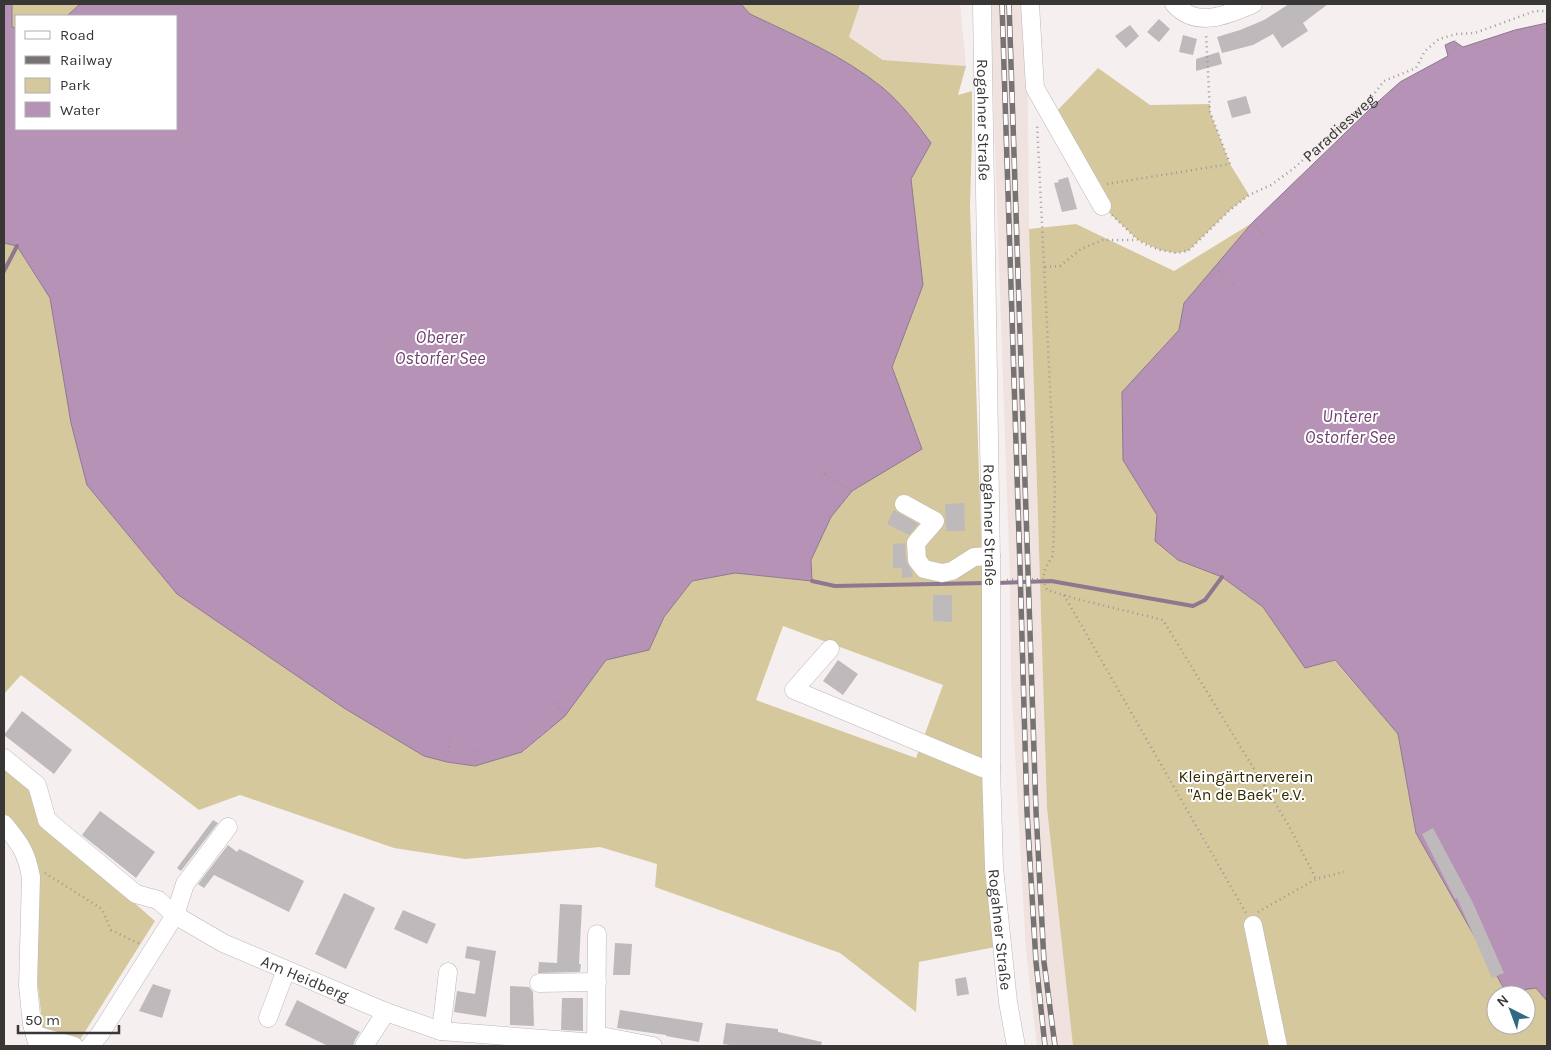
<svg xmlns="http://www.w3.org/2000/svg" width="1551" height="1050" font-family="Karla,sans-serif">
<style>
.built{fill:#f0e2df}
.green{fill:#d5c89d;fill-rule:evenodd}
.water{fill:#b692b6;stroke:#907790}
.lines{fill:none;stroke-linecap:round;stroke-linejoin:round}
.stream{stroke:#907790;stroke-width:4}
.building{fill:#beb9ba}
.minor-casing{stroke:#bcb7b6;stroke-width:19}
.path{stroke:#9b9897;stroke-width:2.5;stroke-dasharray:1 4;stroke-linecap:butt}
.minor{stroke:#fff;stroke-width:18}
.rail-casing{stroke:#767372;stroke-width:5.5}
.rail{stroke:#fff;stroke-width:4;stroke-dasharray:11;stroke-linecap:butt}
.labels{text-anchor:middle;stroke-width:4;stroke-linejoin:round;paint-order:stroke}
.street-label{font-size:16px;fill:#383736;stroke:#fff}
.park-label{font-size:16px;fill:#322800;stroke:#fff}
.water-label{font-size:18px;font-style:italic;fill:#6f3f6f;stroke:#fff}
</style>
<rect width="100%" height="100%" fill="#f5f0ef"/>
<path class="built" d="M860,4H960L966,66L884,60L849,37Z
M990,4H1027L1029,229L1047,808L1073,1046H1037L1026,951L1011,680L1010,580Z"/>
<path class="green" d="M12,4H80L67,16H16V28H12Z
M741,4H860L849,37L883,60L966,66L958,95L972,91V136L970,206L995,947L919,962L916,1012L840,953L655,887L657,864L600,847L465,859L394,848L240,795L199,810L21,675L4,694V243L17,246L50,298L71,423L87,485L177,594L344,708L424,756L447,762L475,766L523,752L565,716L606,660L649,650L664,617L692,581L735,573L812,581L811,560L831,517L852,491L922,448L892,367L923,285L911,179L931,143C916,124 902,103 883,88C844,56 796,36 750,14ZM783,626L943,685L916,758L756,700Z
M1098,68L1150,105L1210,104V112L1230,164L1249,195L1230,210L1188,251L1176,253L1160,250L1138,240L1102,206L1054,114Z
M1252,223L1184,303L1179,330L1122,392L1123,460L1157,515L1178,560L1222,577L1263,607L1305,668L1334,660L1398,734L1416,833L1536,988L1547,1001V1046H1073L1047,808L1029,229L1076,224L1174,271ZM1496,995H1526V1025H1496Z
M4,767L28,784L42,822L155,921L76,1046H45L36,970L32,901L4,821Z"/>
<path class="water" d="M4,4H12V27L16,28V129H176V16H67L80,4H741L750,14C796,36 844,56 883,88C902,104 917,124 931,143L911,179L923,285L892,367L922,449L852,491L831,517L811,560L812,581L735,573L692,581L664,617L649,650L606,660L565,716L522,752L475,766L447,762L424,756L344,708L177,594L87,485L71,423L50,298L17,246L4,243Z
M1547,23V1001L1536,988L1506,992L1416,833L1398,734L1335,660L1305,668L1263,607L1222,577L1178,560L1155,541L1157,515L1123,460L1122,392L1179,330L1184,303L1252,223L1370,109L1400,82L1448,56L1445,45L1454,41L1463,47L1515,30Z"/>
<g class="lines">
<path class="stream" d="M4,271L17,246
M812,581L835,586L987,583
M996,583L1051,581L1193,606L1205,600L1222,577"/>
</g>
<path class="building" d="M1289,4H1328L1303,23L1308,31L1282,48L1273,34L1253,45L1222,53L1217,37L1240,30L1264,20Z
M1159,19L1170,29L1159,42L1147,32Z
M1130,25L1139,36L1126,48L1115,36Z
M1183,35L1197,39L1193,55L1179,52Z
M1219,52L1222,64L1196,71V59Z
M1246,96L1251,113L1232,118L1227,101Z
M1068,177L1077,209L1062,212L1054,183L1059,182L1058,180Z
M964,503L965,531H946L945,504Z
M894,510L918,524L909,535L887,524Z
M905,543L906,561L912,571L913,577L902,578V568H893V544Z
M933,595H952V622L933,621Z
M838,660L858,674L843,695L823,681Z
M22,711L72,750L54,774L4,735Z
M100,811L155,852L136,878L82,835Z
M213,820L218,823L181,871L177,868Z
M1433,828L1473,903L1504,973L1492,978L1457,898L1455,899L1422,834Z
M228,845L237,852L239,849L304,881L289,912L214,875L204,888L198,884Z
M344,893L375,908L346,969L315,954Z
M560,904L582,905L579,964H581L580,972L538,973L539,962L557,963Z
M403,910L436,924L427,944L394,929Z
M615,943L632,944L630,975H613Z
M467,946L496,951L486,1017L454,1012L457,991L475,994L480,961L465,958Z
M966,977L969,994L957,996L955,979Z
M153,984L171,990L162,1018L139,1011Z
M510,986L529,987L533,992L534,1026L510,1025Z
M562,998H583V1031L561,1030Z
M297,1000L360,1032L355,1040L353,1046H328L285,1025Z
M620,1010L703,1023L699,1042L666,1036V1035L617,1028Z
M726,1023L778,1029V1032L822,1042L821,1046H736L723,1044Z"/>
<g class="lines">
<defs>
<g id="minor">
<path id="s2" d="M982,4L991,562V768L994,868L1008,1002L1016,1046"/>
<path d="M1030,4L1035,88L1102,206"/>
<path d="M1174,4C1197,29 1227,15 1253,4"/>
<path d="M904,504L935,521L916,543L917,560L924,569L942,573L952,571L974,557L991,556"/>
<path d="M830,649L794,690L982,768H991"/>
<path d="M4,758L37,785L47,820L136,894L158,900L175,915L185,884L228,827"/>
<path d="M4,824C20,844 26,851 31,877L28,986L32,1024L38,1046"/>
<path d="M1253,925L1278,1046"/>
<path d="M539,983L597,982"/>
<path d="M268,1018L286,970"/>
<path d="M441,1031L448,972"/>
<path d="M35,1035L74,1046"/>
<path d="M596,1035L653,1046"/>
<path id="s3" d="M90,1046L100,1034L175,915L223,943L386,1012L441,1031L596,1043"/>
<path d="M364,1046L386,1012"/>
<path d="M596,1046L597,934"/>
</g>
</defs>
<use href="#minor" class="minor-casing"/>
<g class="path">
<path d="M1545,24V30"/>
<path d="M1515,30L1516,35"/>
<path d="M1483,40L1487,47"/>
<path d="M1454,41L1458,51"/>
<path d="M1476,43L1479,50"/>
<path d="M1400,82L1404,87"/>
<path d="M1107,184L1230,164L1210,112L1206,33"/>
<path id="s1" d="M1112,215L1138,240L1147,245L1160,250L1176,253L1188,251L1230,210L1249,195L1271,185L1293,169L1371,98L1384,81L1416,68L1425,51L1439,39L1456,34L1475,33L1535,11H1547"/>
<path d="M1252,223L1269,240"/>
<path d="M1045,267L1060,266L1081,249L1103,240H1136"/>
<path d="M1215,267L1237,287"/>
<path d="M825,474L852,491"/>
<path d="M822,478L827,470"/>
<path d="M1043,579L1047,590L1077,599L1163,620L1289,826L1316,879"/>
<path d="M1007,580L1043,579L1045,569L1053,555L1055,488L1037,123"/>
<path d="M1064,595L1246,913"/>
<path d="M555,703L565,716"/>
<path d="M447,762L450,741"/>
<path d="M475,766L478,748"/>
<path d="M45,873L102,909L111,930L140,944"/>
<path d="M1258,912L1316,879L1344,872"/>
</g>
<use href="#minor" class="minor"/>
<defs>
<path id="rail" d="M1002,4L1020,568L1027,812L1036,962L1045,1046
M1009,4L1036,811L1044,962L1055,1046"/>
</defs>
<use href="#rail" class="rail-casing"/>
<use href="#rail" class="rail"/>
</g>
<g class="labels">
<g class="street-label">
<text dy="6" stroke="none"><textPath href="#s2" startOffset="116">Rogahner Straße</textPath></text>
<text dy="6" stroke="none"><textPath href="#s1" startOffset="285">Paradiesweg</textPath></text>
<text dy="6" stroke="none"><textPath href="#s2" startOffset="521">Rogahner Straße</textPath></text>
<text dy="6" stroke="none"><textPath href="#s2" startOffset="926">Rogahner Straße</textPath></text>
<text dy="6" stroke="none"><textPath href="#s3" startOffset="301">Am Heidberg</textPath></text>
</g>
<g class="park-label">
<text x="1246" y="782">Kleingärtnerverein<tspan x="1246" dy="18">"An de Baek" e.V.</tspan></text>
</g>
<g class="water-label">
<text x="440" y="343">Oberer<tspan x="440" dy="21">Ostorfer See</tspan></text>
<text x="1350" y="422">Unterer<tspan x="1350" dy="21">Ostorfer See</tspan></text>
</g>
</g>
<rect width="1551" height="1050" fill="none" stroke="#383736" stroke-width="10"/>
<rect x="15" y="15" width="162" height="115" fill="#ffffff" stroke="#afafaf"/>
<rect x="25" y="31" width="25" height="8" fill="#ffffff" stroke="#afafaf"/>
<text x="60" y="40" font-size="15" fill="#383736">Road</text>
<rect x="25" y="56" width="25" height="8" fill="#767372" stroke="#afafaf"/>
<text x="60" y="65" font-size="15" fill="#383736">Railway</text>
<rect x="25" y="78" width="25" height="15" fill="#d5c89d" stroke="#afafaf"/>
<text x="60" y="90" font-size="15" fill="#383736">Park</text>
<rect x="25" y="102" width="25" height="15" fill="#b692b6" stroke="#afafaf"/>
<text x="60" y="115" font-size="15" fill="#383736">Water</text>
<g transform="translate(1511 1010) rotate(318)"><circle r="24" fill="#ffffff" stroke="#afafaf"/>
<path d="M0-4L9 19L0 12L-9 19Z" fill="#316883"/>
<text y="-8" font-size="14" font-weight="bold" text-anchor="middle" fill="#383736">N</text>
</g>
<path d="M18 1025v8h101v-8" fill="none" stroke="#383736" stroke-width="2.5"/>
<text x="25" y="1025" font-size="15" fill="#383736" stroke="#ffffff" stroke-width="4" paint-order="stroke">50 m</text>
</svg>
